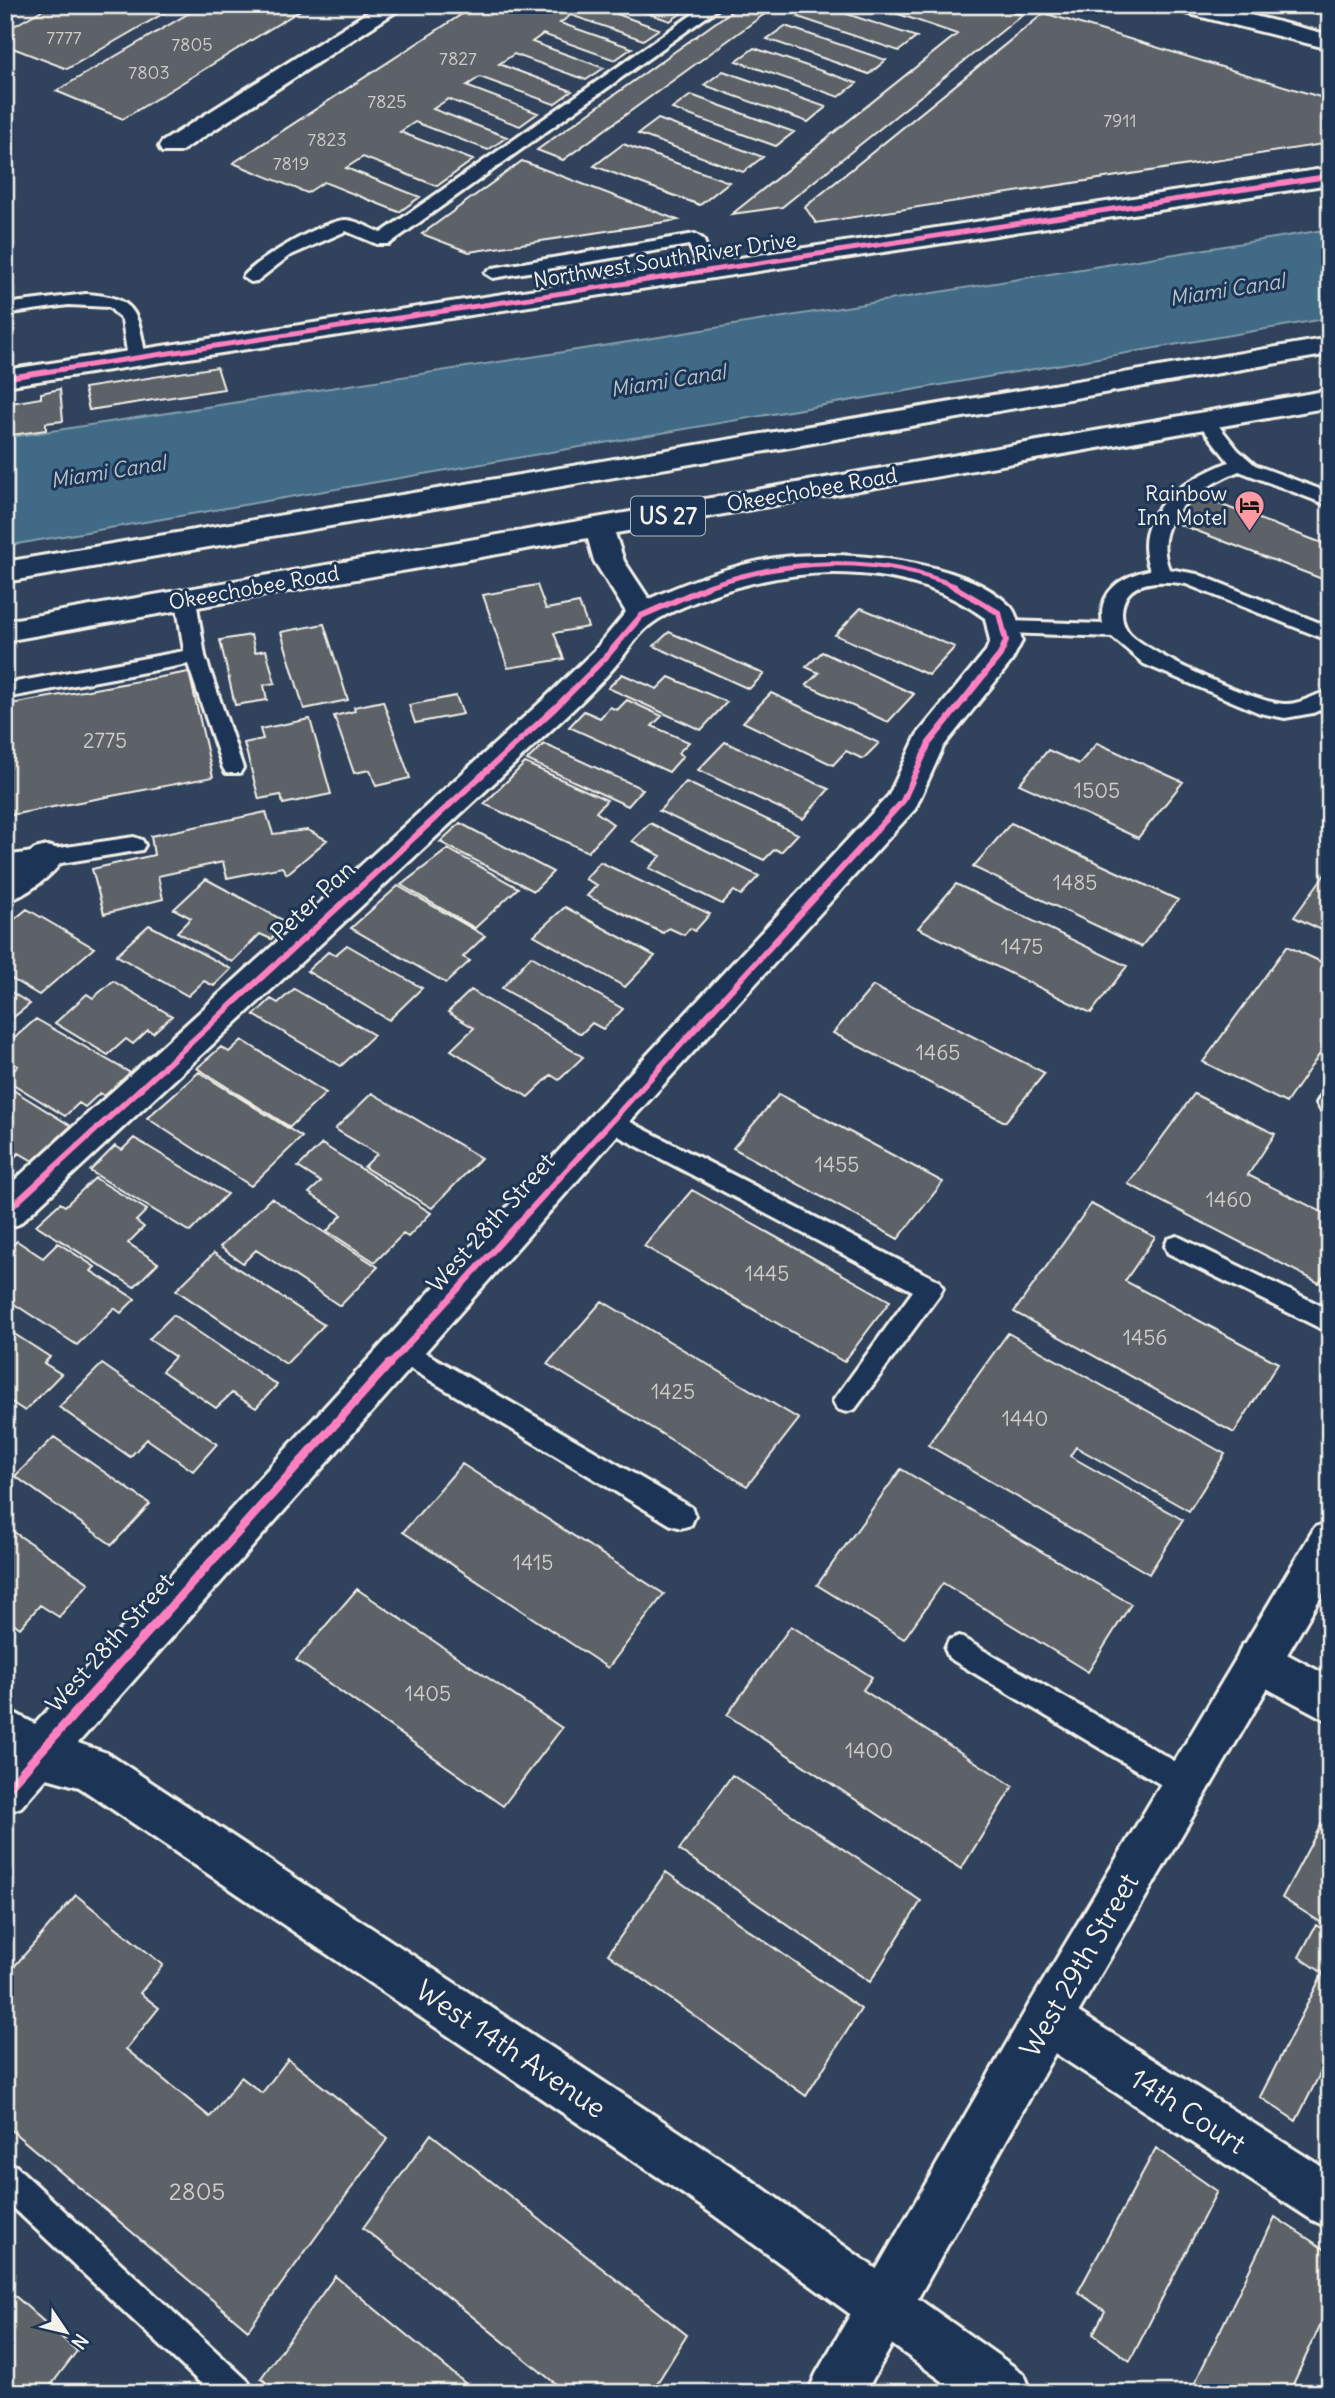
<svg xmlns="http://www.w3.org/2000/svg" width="1335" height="2398" font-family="Delius,sans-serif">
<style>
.water{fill:#3f6a86;stroke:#87a0ad;stroke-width:2}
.building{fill:#5d6268;stroke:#f4f1e8;stroke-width:2}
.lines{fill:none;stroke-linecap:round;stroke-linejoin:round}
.lane-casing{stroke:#f4f1e8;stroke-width:6}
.street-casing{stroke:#f4f1e8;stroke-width:6}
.secondary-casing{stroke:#f4f1e8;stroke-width:6}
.highway-casing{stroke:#f4f1e8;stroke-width:6}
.lane{fill:#1d3557;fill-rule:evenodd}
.street{fill:#1d3557;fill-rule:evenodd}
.secondary{fill:#1d3557;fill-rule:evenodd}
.highway{fill:#1d3557;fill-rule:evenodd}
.cycleway-far2-casing{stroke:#1d3557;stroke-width:8}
.cycleway-far1-casing{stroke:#1d3557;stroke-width:10}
.cycleway-casing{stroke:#1d3557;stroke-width:13}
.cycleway-far2{stroke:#ff80c0;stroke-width:5}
.cycleway-far1{stroke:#ff80c0;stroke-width:6}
.cycleway{stroke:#ff80c0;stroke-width:9}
.labels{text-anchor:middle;stroke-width:6;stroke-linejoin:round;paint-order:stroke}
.far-number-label{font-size:18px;fill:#cecdc8}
.far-street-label{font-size:21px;fill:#f4f1e8;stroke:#1d3557}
.far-water-label{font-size:21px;font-style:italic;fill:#b5c2c6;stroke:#1d3557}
.far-poi-label{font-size:21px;fill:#f4f1e8;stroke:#1d3557;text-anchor:end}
.number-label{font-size:21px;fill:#cecdc8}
.shield{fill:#1d3557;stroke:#b4b9bc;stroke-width:2}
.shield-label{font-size:23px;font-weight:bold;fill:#f4f1e8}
.street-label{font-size:24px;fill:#f4f1e8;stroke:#1d3557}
.near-number-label{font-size:24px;fill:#cecdc8}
.near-street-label{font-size:28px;fill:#f4f1e8;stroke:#1d3557}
</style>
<rect width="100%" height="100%" fill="#30425c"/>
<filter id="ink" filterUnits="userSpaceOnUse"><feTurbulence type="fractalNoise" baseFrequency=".0143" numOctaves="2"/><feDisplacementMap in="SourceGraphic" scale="14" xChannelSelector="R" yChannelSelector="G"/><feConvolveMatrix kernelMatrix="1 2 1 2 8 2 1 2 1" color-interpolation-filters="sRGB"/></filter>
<g filter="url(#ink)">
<path class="water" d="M1330,229V318L5,546V438L622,343Z"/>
<path class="building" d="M51,5H178L67,69L5,45V31Z
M203,5H309L123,119L56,91Z
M476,5H592L659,29L643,40L571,15L560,23L632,48L615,60L543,34L532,42L604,68L586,80L514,54L499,64L572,91L554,104L480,77L466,86L538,113L520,126L448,99L433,109L507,137L488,150L415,122L400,132L473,160L437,186L363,157L346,168L420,197L399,212L324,182L307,193L233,163Z
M624,5H672L686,10L670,21Z
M740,5H777L563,160L537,150Z
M814,5H820L917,37L899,51L798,17Z
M872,5H991L1022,15L782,207L732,214L957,34Z
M1044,13L1330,100V143L816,223L805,207Z
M785,26L886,60L869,74L767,39Z
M754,48L857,83L839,97L736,61Z
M723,71L826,107L808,122L704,85Z
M691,95L794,132L776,146L672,109Z
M658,119L763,157L743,172L638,134Z
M623,144L729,182L700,205L594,166Z
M522,161L678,220L469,252L422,234Z
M217,367L224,389L89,410L84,388Z
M60,389L63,421L46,423V430L5,436V404L41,398V393Z
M1193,494L1330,546V582L1171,521Z
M537,585L546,609L579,603L588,627L554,633L564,659L508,668L483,595Z
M861,608L955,647L929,675L835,635Z
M324,624L348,700L304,709L281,632Z
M669,632L764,674L749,689L654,646Z
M251,635L255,652L266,650L275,683L264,685L267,700L235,705L220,640Z
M822,652L914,694L888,722L806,685L819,673L806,667Z
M189,672L213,777L5,816V705Z
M622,674L657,689L669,677L727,702L701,730L608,688Z
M771,693L879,743L863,759L846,751L833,765L743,722Z
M456,696L463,714L415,723L409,705Z
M627,700L662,716L652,726L689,742L678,753L683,756L669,772L569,727L584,711L600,718L610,707L617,710Z
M383,701L410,778L376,786L370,770L354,773L334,716L355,711L354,707Z
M310,719L331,794L283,804L281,795L259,799L244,743L263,739L260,729Z
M725,742L829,789L803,819L698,770Z
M1097,743L1183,782L1138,838L1019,784L1048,750L1079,764Z
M544,744L643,789L628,806L527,760Z
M525,763L607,800L596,812L613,824L588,852L484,804Z
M686,782L798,834L781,852L775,849L764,860L659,811Z
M266,812L273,834L308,830L327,840L287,874L282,867L227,878L223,862L158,876L163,899L104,914L92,869L154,855L151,836Z
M460,823L553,872L534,891L440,842Z
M650,823L759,876L741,895L734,891L722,904L649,868L661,856L632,841Z
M1011,823L1178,900L1141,947L973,867Z
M448,849L518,888L475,928L401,885Z
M600,862L710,914L695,931L690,928L684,935L669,928L663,933L587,896L597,885L585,879Z
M1330,867V934L1294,917Z
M206,879L288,923L271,939L260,934L232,962L177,932L191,918L174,909Z
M956,884L1127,966L1091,1013L918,928Z
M398,886L485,936L463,957L470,961L446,983L351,928Z
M565,907L655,956L625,987L534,935Z
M27,909L94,948L39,995L5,975V927Z
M149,925L231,969L214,986L204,981L188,996L116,955Z
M347,945L422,988L389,1020L307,971L328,952L335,955Z
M1287,946L1330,966V1039L1286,1103L1203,1062Z
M531,956L623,1009L603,1029L592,1023L581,1034L502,988Z
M113,981L172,1016L153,1033L148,1030L133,1044L126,1039L108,1055L55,1023L87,994L93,998Z
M873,986L1045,1073L1005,1122L833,1033Z
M5,988L30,1004L5,1024Z
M294,989L374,1035L341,1066L254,1015L271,999L278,1003Z
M471,990L583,1057L559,1080L551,1075L528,1097L451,1050L474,1028L448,1012Z
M36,1019L134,1075L108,1098L100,1093L85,1107L79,1103L65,1116L5,1079L18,1066L5,1058V1046Z
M242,1040L326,1093L290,1127L197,1068L221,1047L229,1052Z
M199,1072L302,1137L251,1186L147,1118Z
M5,1085L71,1126L33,1161L19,1153L5,1166Z
M372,1093L481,1158L432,1208L364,1167L377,1154L335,1129Z
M779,1094L943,1182L898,1239L733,1148Z
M1194,1094L1275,1134L1248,1175L1330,1216V1267L1319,1283L1128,1184Z
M134,1138L227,1194L190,1232L90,1171L115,1146L122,1150Z
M322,1144L431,1213L408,1237L403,1234L375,1262L327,1231L342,1215L309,1193L321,1182L298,1167Z
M95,1178L147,1210L136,1221L144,1227L128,1243L158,1263L134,1287L36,1225L60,1203L65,1206Z
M692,1190L890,1301L844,1362L644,1246Z
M271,1198L378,1267L340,1306L256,1250L243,1263L220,1247Z
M1091,1204L1155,1237L1125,1281L1278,1363L1234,1433L1014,1312Z
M17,1241L43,1258L58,1243L95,1267L91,1271L135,1299L121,1313L114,1308L77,1345L5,1298V1252Z
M214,1253L324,1325L286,1364L176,1290Z
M602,1301L799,1419L747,1486L547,1364Z
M173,1315L277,1385L256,1408L232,1393L216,1408L162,1371L175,1357L149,1339Z
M5,1328L50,1357L44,1363L61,1374L25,1411L5,1398Z
M1008,1333L1225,1454L1189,1511L1076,1447L1070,1456L1183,1520L1149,1574L928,1445Z
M102,1364L217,1444L193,1471L147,1439L130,1457L59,1407Z
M54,1437L150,1504L112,1545L15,1476Z
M462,1464L664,1594L608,1668L403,1532Z
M901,1469L1131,1604L1088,1672L943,1583L904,1639L817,1585Z
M5,1526L89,1583L59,1617L40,1605L20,1628L5,1617Z
M357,1589L562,1728L503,1806L296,1660Z
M791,1626L872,1677L863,1690L1013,1786L961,1869L727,1715Z
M732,1775L921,1901L870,1982L679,1850Z
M1330,1808V1928L1282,1898Z
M666,1872L861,2009L806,2096L608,1954Z
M76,1895L163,1965L140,1993L159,2008L126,2049L210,2117L241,2077L262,2093L288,2059L388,2138L248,2330L5,2125V1977Z
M1316,1925L1330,1933V2054L1296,2121L1260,2097L1323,1973L1299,1957Z
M431,2134L687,2335L651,2393H567L363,2228Z
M1156,2148L1217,2191L1130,2361L1093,2334L1105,2311L1078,2292Z
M1275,2217L1330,2253V2304L1289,2393H1190Z
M335,2276L477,2393H278L261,2378Z
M5,2287L77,2351L45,2393H5Z"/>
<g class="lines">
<defs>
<path id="lane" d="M706,5H723L389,244H377L346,231L289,256L257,281L251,282L243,277C256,260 324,220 346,220C357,220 371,229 381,233Z
M695,234L703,239L717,271L715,275H703L689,245L493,278L485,273L493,268Z
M86,294C137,297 138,313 146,358L143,362L137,363L128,358L122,320L109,307L68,305L5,314V304Z
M1205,415L1211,416L1238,450L1255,465L1330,493V506L1239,471C1199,488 1149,519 1169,569L1197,574L1330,627V641L1186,584C1162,580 1124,578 1122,612C1122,621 1124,628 1131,635C1154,656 1253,702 1284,704C1300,705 1314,695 1330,690V705L1313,713L1285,718L1260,713L1144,664L1112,637L1005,633L995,627L1005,621L1103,624C1097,591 1122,576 1150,570C1128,514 1184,480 1229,462L1196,420Z
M186,594L196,600L205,656L243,768L240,773H226L223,768L188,664L5,698V684L184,651L176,600Z
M134,837L142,840L145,845L142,850L5,872V856Z
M1329,1094H1330V1112L1321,1110L1317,1103L1321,1096Z
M609,1111L939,1281L943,1288L939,1295L855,1409L846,1412L837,1409L833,1401L913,1291L601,1127L597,1120L601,1113Z
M1177,1236L1330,1310V1333L1168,1253L1165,1246L1168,1239Z
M402,1339L691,1507L695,1516L691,1525L681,1528L671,1525L393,1358L389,1350L393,1342Z
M959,1636L1195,1773L1200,1783L1195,1793L1185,1797L1175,1793L949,1658L945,1649L949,1640Z
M5,2161L16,2166L248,2381L253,2393H211L5,2200Z"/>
<path id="street" d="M379,5H406L180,152H162L159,147L162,142Z
M600,519L611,521L624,561L649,599C689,581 732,565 775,558C837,549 964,558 1010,606C1018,614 1019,630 1022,641L1011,662L943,747L915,809L622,1130L78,1743L107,1753L740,2172L1024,2374L1032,2393H959L704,2208L79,1787L47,1778L21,1807L5,1813V1708L35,1724L596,1110L889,795L917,735L986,651L990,641L985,618C904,559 791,564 702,599C686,606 668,612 654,622C637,633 628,652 615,666C600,684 583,700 566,716L19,1224L5,1229V1189L543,700L594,651L626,612L594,561L585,528L589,521Z
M47,846L59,849L64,858C53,876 25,896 5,902V872L35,849Z
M1258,1639L1330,1677V1722L1242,1675L1236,1660L1242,1645Z
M1047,1995L1064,2003L1330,2172V2228L1312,2220L1030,2037L1022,2020L1030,2003Z"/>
<path id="secondary" d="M1171,5H1211L1330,35V49L1174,10Z
M1330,168V184L5,386V370Z
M1330,1522V1581L1064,2037L865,2393H808L816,2374L1030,2003L1315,1527Z"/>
<path id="highway" d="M1330,338V354L5,582V562Z
M1330,390V407L5,641V621Z"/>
</defs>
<use href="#lane" class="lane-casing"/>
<use href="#street" class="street-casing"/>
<use href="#secondary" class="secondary-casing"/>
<use href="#highway" class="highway-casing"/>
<use href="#lane" class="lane"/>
<use href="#street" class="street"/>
<use href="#secondary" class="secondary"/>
<use href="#highway" class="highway"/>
<defs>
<path id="cycleway-far2" d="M5,378L1330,176
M705,587C785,559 878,553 957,587"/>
<path id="cycleway-far1" d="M5,1213L555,708L605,658L641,616L709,586
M388,1366L903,801L929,743L1000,655L1006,641L999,613L953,586"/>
<path id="cycleway" d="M5,1791L389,1364"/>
</defs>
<use href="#cycleway-far2" class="cycleway-far2-casing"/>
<use href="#cycleway-far1" class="cycleway-far1-casing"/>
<use href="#cycleway" class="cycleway-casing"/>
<use href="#cycleway-far2" class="cycleway-far2"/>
<use href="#cycleway-far1" class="cycleway-far1"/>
<use href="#cycleway" class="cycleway"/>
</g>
</g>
<defs>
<symbol id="hotel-pin" viewBox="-11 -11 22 30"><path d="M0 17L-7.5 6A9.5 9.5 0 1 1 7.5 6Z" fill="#ff9aa2" stroke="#1d3557"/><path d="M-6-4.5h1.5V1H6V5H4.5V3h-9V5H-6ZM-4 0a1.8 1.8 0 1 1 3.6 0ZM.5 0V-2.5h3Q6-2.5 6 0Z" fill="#111"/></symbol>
</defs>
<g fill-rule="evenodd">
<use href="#hotel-pin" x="1232" y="488" width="35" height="47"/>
</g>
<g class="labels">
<g class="far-number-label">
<text x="64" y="44">7777</text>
<text x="192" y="51">7805</text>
<text x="458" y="65">7827</text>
<text x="149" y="79">7803</text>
<text x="387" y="108">7825</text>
<text x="1120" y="127">7911</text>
<text x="327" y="146">7823</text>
<text x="291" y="170">7819</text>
</g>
<g class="far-street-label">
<text transform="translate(665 260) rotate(-9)" y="7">Northwest South River Drive</text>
<text transform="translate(812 490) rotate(-10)" y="7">Okeechobee Road</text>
<text transform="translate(254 588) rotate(-10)" y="7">Okeechobee Road</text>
</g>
<g class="far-water-label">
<text transform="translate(1227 290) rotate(-9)" y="7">Miami Canal</text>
<text transform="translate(668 381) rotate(-9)" y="7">Miami Canal</text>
<text transform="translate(108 472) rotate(-9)" y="7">Miami Canal</text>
</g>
<g class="far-poi-label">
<text x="1227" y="501">Rainbow<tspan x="1227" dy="24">Inn Motel</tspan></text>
</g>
<g class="number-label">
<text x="105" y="748">2775</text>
<text x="1097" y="798">1505</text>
<text x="1075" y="890">1485</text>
<text x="1022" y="954">1475</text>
<text x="938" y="1060">1465</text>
<text x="837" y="1172">1455</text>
<text x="1229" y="1207">1460</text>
<text x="767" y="1281">1445</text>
<text x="1145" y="1345">1456</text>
<text x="673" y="1399">1425</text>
<text x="1025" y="1426">1440</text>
<text x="533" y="1570">1415</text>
<text x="428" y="1701">1405</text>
<text x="869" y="1758">1400</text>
</g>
<rect class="shield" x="631" y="496.5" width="74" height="39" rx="5"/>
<g class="shield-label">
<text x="668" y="524">US 27</text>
</g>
<g class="street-label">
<text transform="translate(313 901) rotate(-43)" y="8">Peter Pan</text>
<text transform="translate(491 1223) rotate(-48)" y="8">West 28th Street</text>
<text transform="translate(110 1643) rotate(-48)" y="8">West 28th Street</text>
</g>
<g class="near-number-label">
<text x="197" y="2200">2805</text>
</g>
<g class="near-street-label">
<text transform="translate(1079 1965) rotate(-60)" y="10">West 29th Street</text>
<text transform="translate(511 2049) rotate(34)" y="10">West 14th Avenue</text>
<text transform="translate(1188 2111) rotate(33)" y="10">14th Court</text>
</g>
</g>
<rect width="1335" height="2398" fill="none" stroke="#1d3557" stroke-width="28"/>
<rect x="14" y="14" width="1307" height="2370" fill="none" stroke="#f4f1e8" stroke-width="2.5" filter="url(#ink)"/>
<g transform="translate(66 2332) rotate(125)" stroke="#1d3557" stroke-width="5" paint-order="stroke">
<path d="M0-5L12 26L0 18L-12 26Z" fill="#f4f1e8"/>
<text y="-10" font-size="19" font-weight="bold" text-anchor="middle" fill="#f4f1e8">N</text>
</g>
</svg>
